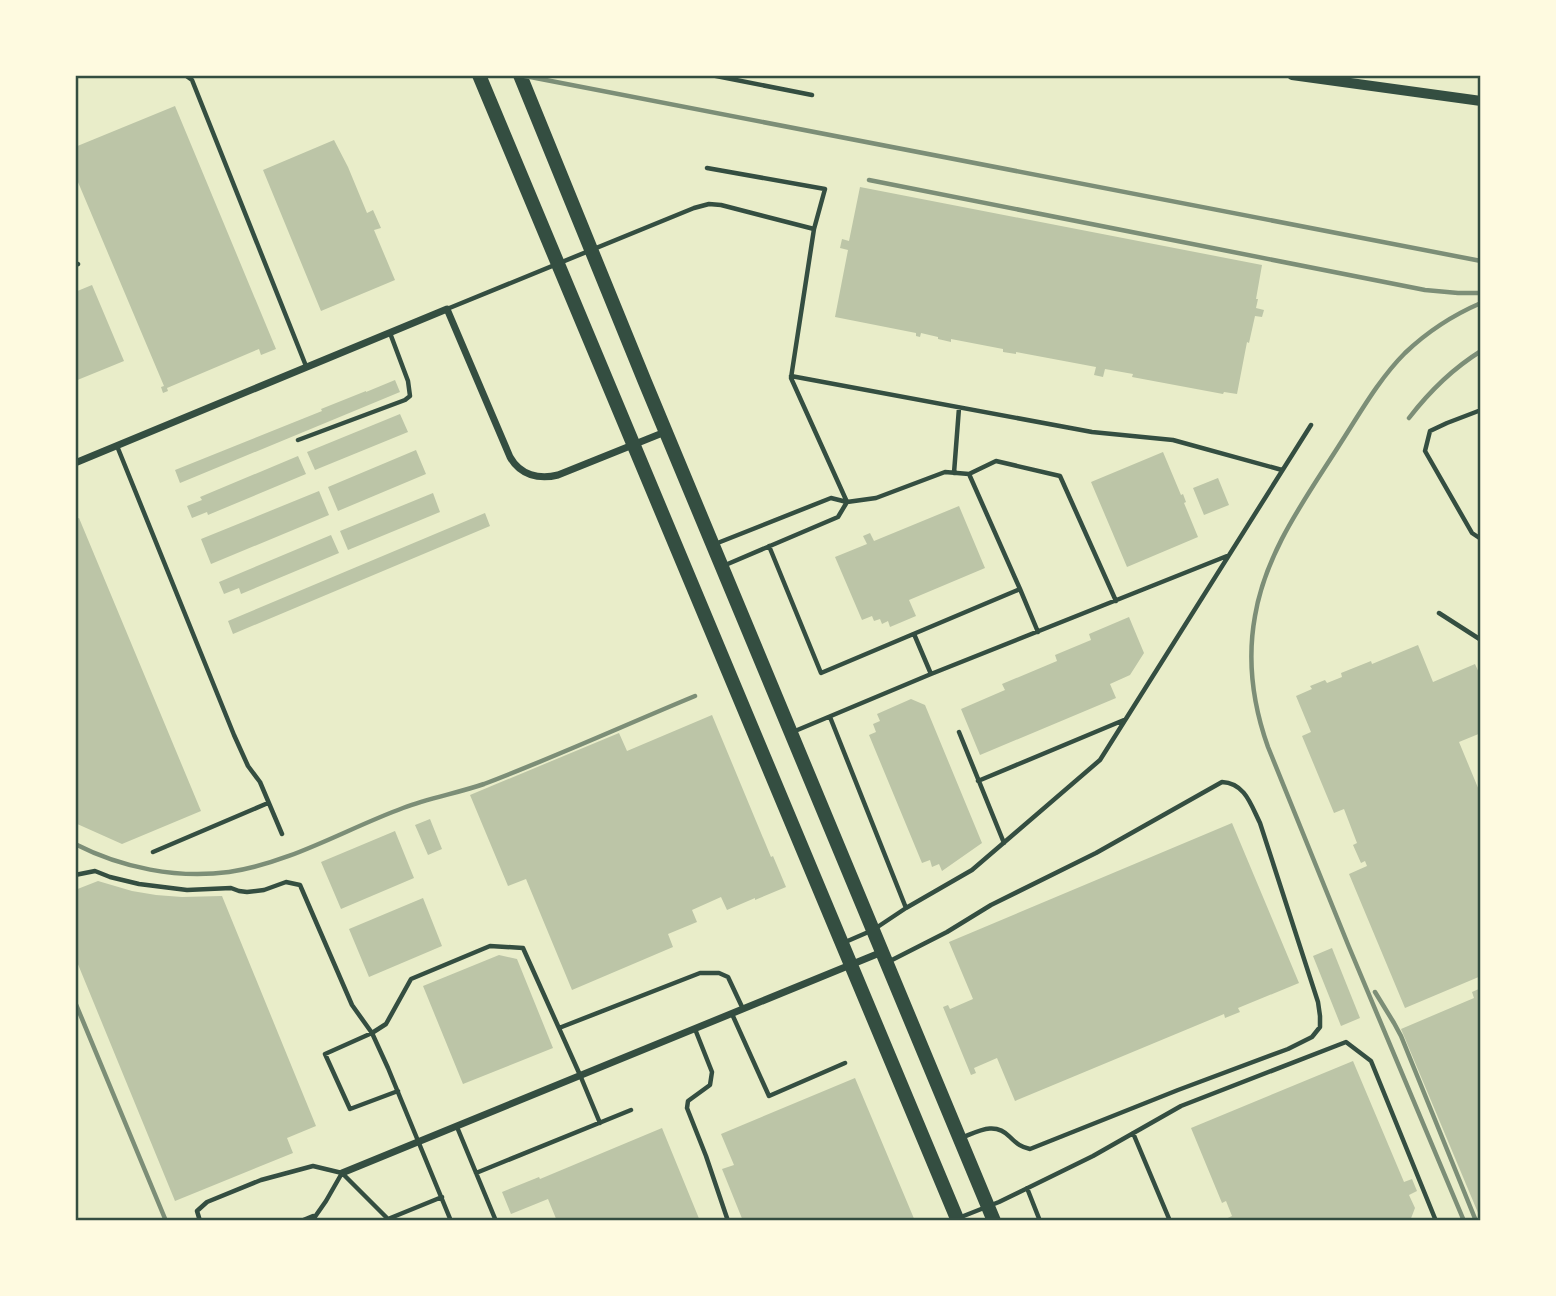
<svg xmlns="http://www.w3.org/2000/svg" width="1556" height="1296" font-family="'Exo 2',sans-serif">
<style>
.building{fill:#bcc5a7}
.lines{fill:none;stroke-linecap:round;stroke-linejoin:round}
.service{stroke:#344e41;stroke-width:4.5}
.minor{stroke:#344e41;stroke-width:7}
.tertiary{stroke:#344e41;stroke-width:10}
.primary{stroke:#344e41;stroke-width:14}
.rail{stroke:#7c8e77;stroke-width:4.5}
.neatline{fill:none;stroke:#344e41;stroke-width:2.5}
</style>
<rect width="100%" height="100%" fill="#e9edc9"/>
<path class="building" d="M175,106L276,349L261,355L259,349L167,388L168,391L163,393L161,387L164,386L75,175V147Z
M334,140L348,167L367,213L373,210L381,228L374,230L395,280L321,311L263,170Z
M860,187L1262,265L1256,299H1258L1256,308L1264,310L1262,317L1255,316L1249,343L1247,342L1237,394L1224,392L1223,394L1132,377L1133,374L1105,369L1103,377L1094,375L1096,367L1016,352V354L1003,352V349L951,339V342L938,339V337L921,333L920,337L916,336V333L835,317L848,250L840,248L842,239L849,241Z
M92,285L124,361L75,381V292Z
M395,380L400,392L180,483L175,470L322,411L321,409L366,391V392Z
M400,414L408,432L315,470L307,452Z
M416,450L426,474L338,511L328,487Z
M1163,452L1181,495L1183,494L1186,502L1184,503L1198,537L1127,567L1091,482Z
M298,456L306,474L208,515L207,512L192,518L187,506L202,500L200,497Z
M1218,478L1229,505L1204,515L1193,488Z
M319,491L329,515L211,564L201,539Z
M433,493L440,512L348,550L340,531Z
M959,506L985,568L909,600L916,616L890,627L888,621L882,624L880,619L874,621L872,616L862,620L835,557L867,544L863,536L870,533L874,541Z
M485,513L490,526L233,634L228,621Z
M79,518L201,811L122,844L75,823V519Z
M331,535L339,553L241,594L239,588L224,594L219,582Z
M1129,617L1144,653L1130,675L1110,684L1116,698L980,755L961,709L1005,690L1002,684L1057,661L1055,655L1091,640L1089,634Z
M1418,645L1433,682L1475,664L1481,677V733L1459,742L1481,795V976L1405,1008L1349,874L1367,866L1365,861L1361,863L1353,845L1357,843L1344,809L1334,813L1302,736L1311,732L1296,696L1312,689L1310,686L1325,680L1327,683L1342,677L1341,673L1371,661L1372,664Z
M911,699L925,705L982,843L942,871L939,864L932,867L930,860L922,863L869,735L876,732L873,724L880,721L877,714Z
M712,715L771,857L773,856L786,887L755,900V898L727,910L721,897L692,910L697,922L668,934L673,947L572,990L526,879L508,886L470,795L619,733L627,751Z
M430,819L442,849L428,855L415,825Z
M1232,823L1299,983L1238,1008L1240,1012L1225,1018L1224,1014L1015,1101L997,1058L974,1068L976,1073L971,1075L943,1007L948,1005L950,1009L973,999L949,942Z
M395,831L414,878L341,909L321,862Z
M98,881L132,891L156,895L182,897L222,896L316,1126L287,1138L293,1153L175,1201L75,957V890Z
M423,898L442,946L369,977L349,929Z
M1332,948L1360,1018L1341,1026L1313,956Z
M499,955L517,959L553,1048L463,1084L423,986Z
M1481,988V1220L1401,1029L1474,998L1472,992Z
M1353,1061L1404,1182L1412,1179L1417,1191L1409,1195L1415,1208L1410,1221H1221L1232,1216L1226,1201L1222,1203L1191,1128Z
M855,1078L915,1221H743L722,1169L734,1165L721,1134Z
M662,1128L700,1221H557L548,1199L511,1214L502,1192L539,1177L540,1179Z"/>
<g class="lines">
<path class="service" d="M185,75L192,80L306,366
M711,75L812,95
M707,168L825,189L814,229
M75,265L78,264
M447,309L694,208L709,204L721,205L814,229L791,378L847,502
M791,376L1092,432L1173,440L1282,470
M1481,410L1447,423L1430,431L1425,451L1472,533L1481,539
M298,440L405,400L410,396L408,381L390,333
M117,446L234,735L248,766L260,782L282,834
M954,473L959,408
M969,474L996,461L1060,476L1116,601
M715,544L831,498L847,502L876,498L945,472L969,474L1020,589L1038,632
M769,546L821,673L1020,589
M723,566L838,517L847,502
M1439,613L1481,640
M914,634L931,674
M830,717L906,908
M795,731L931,674L1227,556
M959,732L1004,843
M978,781L1124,720
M153,852L268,803
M75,875L95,871L110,877L139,884L187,890L231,888L239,891L247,892L264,890L286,882L300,885L352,1005L372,1033L388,1068L451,1221
M843,943L873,930L906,908L972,870L1100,760L1311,425
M890,961L947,932L991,905L1096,853L1222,782C1245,783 1251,805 1260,823L1318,1002L1320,1016V1027L1312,1037L1288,1049L1178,1090L1030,1149C1021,1147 1017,1144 1010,1137C995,1121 979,1131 961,1138
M732,1014L769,1096L845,1063
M559,1028L700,973H719L728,977L743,1009
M695,1029L712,1072L710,1085L688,1101L687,1108L706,1156L728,1221
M398,1091L350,1109L325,1054L372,1033L386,1024L411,979L490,946L523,948L580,1075L600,1123
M457,1127L496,1221
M1133,1133L1170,1221
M476,1173L631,1110
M1027,1188L1040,1221
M961,1217L999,1202L1093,1156L1181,1106L1346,1042L1371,1061L1436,1221
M200,1221L197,1211L207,1202L261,1180L313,1166L342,1173L388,1219L442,1197
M301,1221L313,1216
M312,1221L326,1201L342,1173"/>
<path class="minor" d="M75,463L447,309L510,457C520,475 539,480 558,475L665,432
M342,1173L882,952"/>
<path class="tertiary" d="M1292,75L1481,101"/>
<path class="primary" d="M479,75L958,1221
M520,75L645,382L994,1221"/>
<path class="rail" d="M520,75L1481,261
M869,180L1425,290L1458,293H1481
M1409,418C1429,392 1452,369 1481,351
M75,844C122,868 177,879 229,872C290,863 346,829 403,808C429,798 458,793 484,784C555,757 625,725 695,696
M1375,992L1394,1023L1401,1036L1476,1221
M75,1002L166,1221
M1464,1221L1349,947L1268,747C1253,705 1247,660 1255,616C1266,551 1306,498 1340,444C1360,413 1379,379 1405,353C1427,332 1453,315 1481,303"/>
</g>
<rect width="1556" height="1296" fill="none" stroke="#fefae0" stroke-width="154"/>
<rect x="77" y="77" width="1402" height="1142" class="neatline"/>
</svg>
